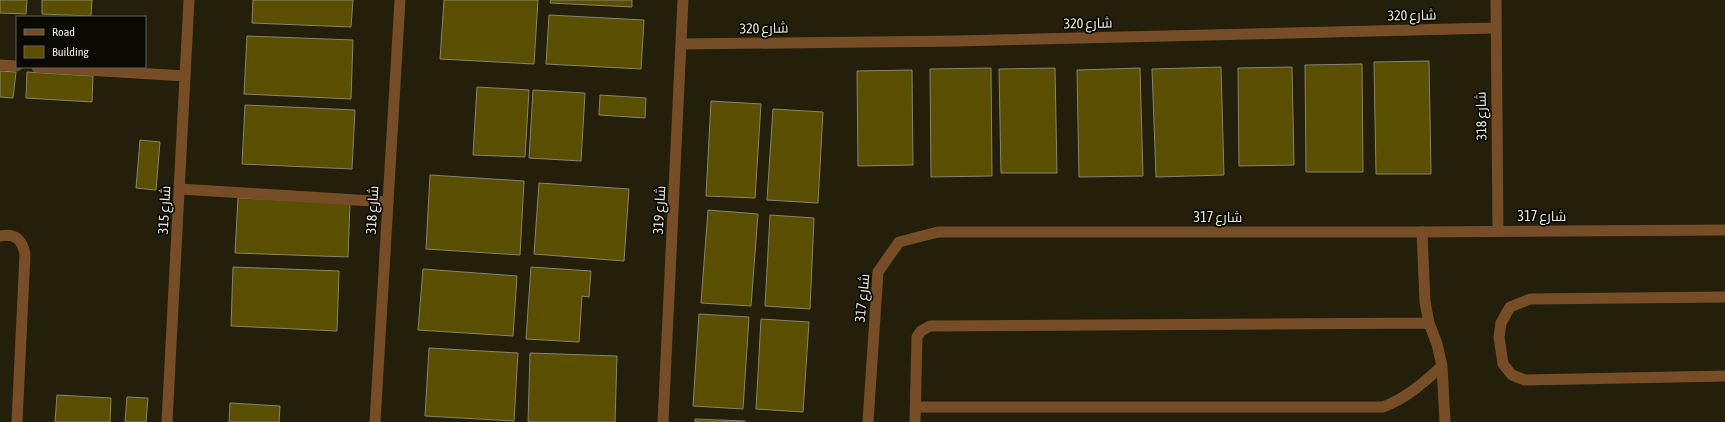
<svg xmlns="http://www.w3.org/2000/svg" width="1725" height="422" font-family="'Asap Condensed',Cairo,sans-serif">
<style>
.building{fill:#5a4e00;stroke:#88846d}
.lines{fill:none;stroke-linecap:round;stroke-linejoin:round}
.service{stroke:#764d27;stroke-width:11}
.minor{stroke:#764d27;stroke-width:11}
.labels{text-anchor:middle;stroke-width:3.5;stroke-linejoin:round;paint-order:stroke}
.street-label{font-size:14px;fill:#efede1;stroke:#0b0903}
</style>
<rect width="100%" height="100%" fill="#231f0b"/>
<path class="building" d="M0,0H27L26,14L0,13Z
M42,0H92L91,16L42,14Z
M253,0H353L351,27L252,23Z
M444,0H538L534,64L440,59Z
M551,0H632V7L550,3Z
M549,15L644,20L641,69L546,64Z
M247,36L353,40L351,99L244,94Z
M1429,61L1431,174H1376L1374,62Z
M1362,64L1363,172H1306L1305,65Z
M1221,67L1224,175L1156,177L1152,69Z
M1292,67L1294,165L1239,166L1238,68Z
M991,68L992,176L931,177L930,69Z
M1055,68L1057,173H1001L999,69Z
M1140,68L1143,176L1079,177L1077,70Z
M912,70L913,165L858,166L857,71Z
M0,71L16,72L13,98L0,97Z
M27,72L93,76L92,102L26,98Z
M477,87L529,90L525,157L473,155Z
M533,90L585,93L581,161L529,158Z
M600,95L646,98L645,118L599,115Z
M711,101L761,104L755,198L706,196Z
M245,105L355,110L352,169L242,164Z
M773,109L823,112L818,203L767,200Z
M140,140L160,142L156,190L136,188Z
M430,175L524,181L520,255L426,249Z
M539,183L629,189L624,261L534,254Z
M238,198L350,203L348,257L235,253Z
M708,210L758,214L751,306L701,303Z
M770,215L814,218L810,309L765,306Z
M233,267L339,271L337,331L231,326Z
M531,267L591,271L589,297L582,296L579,342L526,339Z
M423,269L517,276L513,336L418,330Z
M699,314L749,317L743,409L693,406Z
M761,319L809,322L803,412L756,409Z
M429,348L518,353L514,421L425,416Z
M530,353L617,356L615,422H528Z
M57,395L111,398L110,422H55Z
M127,397L148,398L146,422H125Z
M230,403L280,406L279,422H229Z
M695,419L745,421V422H695Z"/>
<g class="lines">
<path class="service" d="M180,189L388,202
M1422,232L1425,302L1429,323L1437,344L1442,366L1445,422
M0,236C16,233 22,240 25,254L17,422
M1725,297L1530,299L1510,307L1501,323L1499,337L1503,364L1512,375L1525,380L1725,376
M916,407H1383C1407,398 1423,383 1442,366
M915,422L917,337L921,331L930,326L1429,323"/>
<path class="minor" d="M1496,0L1498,231
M682,44L957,41L1495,28
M0,65L17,66
M37,67L185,76
M167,422L189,0
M375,422L400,0
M663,422L683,0
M868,422L878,272L899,242L938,232H1422L1725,230"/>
</g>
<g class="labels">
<g class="street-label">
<text transform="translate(1412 15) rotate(-1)" y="5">شارع 320</text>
<text transform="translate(1088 23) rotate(-1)" y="5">شارع 320</text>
<text transform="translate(764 28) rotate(-1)" y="5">شارع 320</text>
<text transform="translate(1481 116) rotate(-91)" y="5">شارع 318</text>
<text transform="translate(164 210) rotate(-87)" y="5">شارع 315</text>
<text transform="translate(372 210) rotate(-87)" y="5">شارع 318</text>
<text transform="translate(659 210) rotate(-87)" y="5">شارع 319</text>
<text x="1542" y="221">شارع 317</text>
<text x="1218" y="222">شارع 317</text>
<text transform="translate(862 298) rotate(-84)" y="5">شارع 317</text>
</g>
</g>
<rect x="16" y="16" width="130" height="52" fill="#0b0903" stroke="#66645c"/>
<rect x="24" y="29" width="20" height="6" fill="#764d27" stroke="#66645c"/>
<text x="52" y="36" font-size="12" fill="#efede1">Road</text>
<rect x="24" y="46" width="20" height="12" fill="#5a4e00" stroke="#66645c"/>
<text x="52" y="56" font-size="12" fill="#efede1">Building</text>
</svg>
